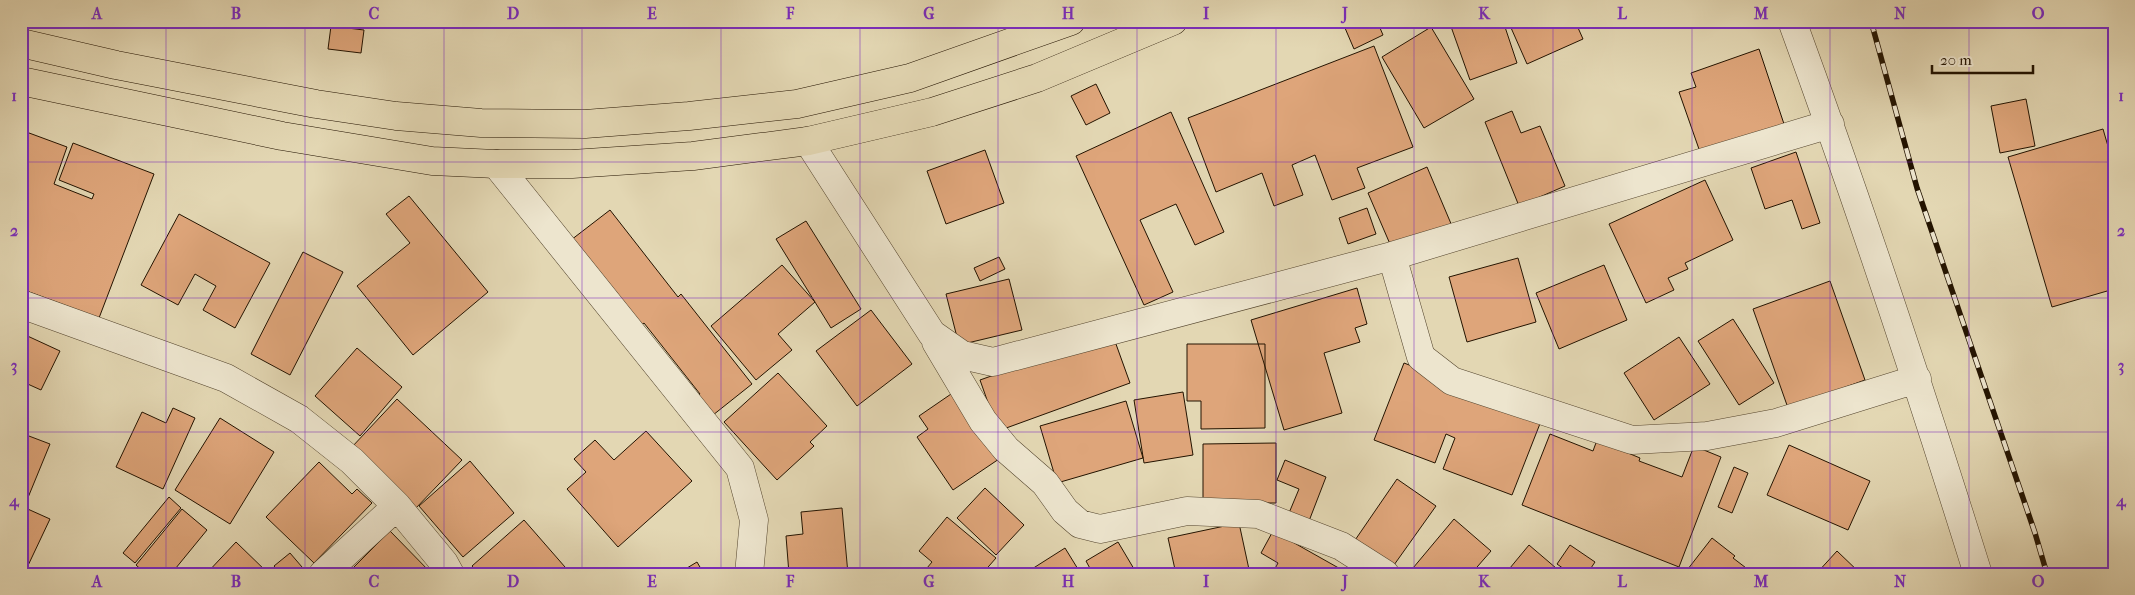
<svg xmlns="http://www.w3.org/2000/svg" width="2135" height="595" font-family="'IM FELL French Canon',serif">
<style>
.building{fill:#dea57a;stroke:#231300}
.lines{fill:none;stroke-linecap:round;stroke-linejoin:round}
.minor-casing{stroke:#53442d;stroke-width:29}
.major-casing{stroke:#231300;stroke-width:29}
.minor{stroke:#ede5ce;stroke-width:28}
.major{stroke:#e3d7b3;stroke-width:28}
.rail-casing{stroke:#231300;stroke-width:5.5}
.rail{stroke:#ede5ce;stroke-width:4;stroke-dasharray:11;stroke-linecap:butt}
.grid{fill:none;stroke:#7b2cbf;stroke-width:1;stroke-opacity:0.55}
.neatline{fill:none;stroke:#7b2cbf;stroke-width:2}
.grid-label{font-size:16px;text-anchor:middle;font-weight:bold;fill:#7b2cbf}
</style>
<rect width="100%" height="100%" fill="#e3d7b3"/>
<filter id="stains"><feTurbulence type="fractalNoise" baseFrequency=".004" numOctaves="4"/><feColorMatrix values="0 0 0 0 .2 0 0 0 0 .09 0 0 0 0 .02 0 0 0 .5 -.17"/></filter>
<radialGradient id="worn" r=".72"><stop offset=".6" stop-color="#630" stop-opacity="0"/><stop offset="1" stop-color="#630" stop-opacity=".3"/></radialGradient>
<path class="building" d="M721,21H735L734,25Z
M1342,21H1377L1383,35L1354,49Z
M1449,21H1503L1517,63L1470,80Z
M1508,21H1575L1583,39L1527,64Z
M331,26L364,30L361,53L328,49Z
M1431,27L1474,99L1424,128L1382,57Z
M1374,46L1413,147L1357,168L1365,188L1332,200L1315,155L1292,165L1303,195L1274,206L1262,173L1216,192L1188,118Z
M1759,49L1784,124L1700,152L1679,92L1696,87L1691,73Z
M1096,84L1110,113L1086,125L1071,96Z
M2026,99L2035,146L2000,153L1991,106Z
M1512,111L1521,133L1540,126L1565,186L1519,206L1485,122Z
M1171,112L1224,232L1195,245L1176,204L1140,220L1173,292L1144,305L1076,156Z
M2103,129L2114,167V289L2052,307L2008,157Z
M21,130L67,147L54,184L92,199L94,194L59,180L73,143L154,174L99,318L21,289Z
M985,150L1004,203L946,224L927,171Z
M1796,152L1820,223L1802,229L1792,200L1765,209L1751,168Z
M1427,167L1452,226L1393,251L1368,193Z
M1705,180L1733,240L1685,263L1688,269L1668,278L1674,290L1646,303L1609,224Z
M409,196L488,292L413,355L357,286L410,243L386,214Z
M1367,208L1376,234L1348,244L1339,218Z
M610,210L678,297L681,294L752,384L708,419L692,400L700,394L644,323L639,327L571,240Z
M179,214L270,263L235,328L203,310L216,286L195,274L178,305L141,285Z
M806,221L861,309L831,328L776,239Z
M303,252L343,272L290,375L251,354Z
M999,257L1005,269L980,281L974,268Z
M1518,258L1536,322L1467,342L1449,277Z
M782,265L815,302L778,334L792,350L756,380L711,326Z
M1604,265L1627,320L1559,349L1536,293Z
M1009,279L1022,330L959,345L946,294Z
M1830,281L1865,380L1788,408L1753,309Z
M1357,288L1367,324L1355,328L1360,342L1324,353L1342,413L1284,430L1251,320Z
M871,310L912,364L857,406L816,351Z
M1733,319L1774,383L1739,405L1698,341Z
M21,333L60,351L41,390L21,381Z
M1112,333L1130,383L998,431L980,380Z
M1679,337L1710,384L1654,420L1624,373Z
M1187,344H1265V428L1201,429V401H1187Z
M357,348L402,387L360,436L315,396Z
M1404,363L1543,416L1512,495L1443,469L1455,438L1446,434L1435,463L1374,440Z
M778,373L827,426L810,442L814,446L777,480L724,422Z
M954,392L999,459L953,490L917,437L928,429L919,416Z
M1183,392L1193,455L1144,463L1134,400Z
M397,399L462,460L415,509L351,448Z
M1126,401L1143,458L1057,483L1040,426Z
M173,408L195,418L163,489L116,467L142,412L166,423Z
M220,418L274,452L230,524L175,490Z
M646,431L692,481L618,547L567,489L586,472L574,459L595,440L614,460Z
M21,433L50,444L27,500L21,497Z
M1550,434L1593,451L1597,440L1640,458L1639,461L1682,477L1694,446L1721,457L1679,567L1522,505Z
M1276,443V503H1203V444Z
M1789,445L1870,481L1848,530L1767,495Z
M1285,460L1326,477L1309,521L1289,513L1299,489L1277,480Z
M470,461L514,513L463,557L419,506Z
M319,462L352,494L357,489L372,503L314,563L266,517Z
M1734,467L1748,473L1732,513L1718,507Z
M1397,479L1436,506L1389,572L1351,546Z
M985,488L1024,525L996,555L957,518Z
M169,497L181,508L135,563L123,553Z
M21,506L50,519L24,574H21Z
M842,508L848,574H789L786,536L803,534L801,512Z
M182,509L207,530L171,574H146L136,565Z
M947,517L996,558L982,574H922L932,562L919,551Z
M1454,519L1491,551L1471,574H1408Z
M524,520L565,567L558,574H479L472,566Z
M1239,523L1250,574H1176L1168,538Z
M390,531L432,574H347Z
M1273,531L1344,571L1342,574H1272L1278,563L1261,553Z
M1712,538L1735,556L1733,558L1754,574H1684Z
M236,542L269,574H206Z
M1118,542L1137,574H1093L1086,561Z
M1529,545L1563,574H1505Z
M1570,545L1595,562L1587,574H1571L1557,564Z
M1065,548L1081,574H1024Z
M1837,551L1861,574H1816Z
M290,553L308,574H281L274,566Z
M697,562L704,574H677Z"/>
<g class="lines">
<defs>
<path id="minor" d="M1792,21C1859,204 1920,388 1978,574
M808,141L932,334L962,355L993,362L1392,256L1830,124
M496,164L740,468L754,520L749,574
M1392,256L1421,357L1452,381L1632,440L1707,436L1776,423L1917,379
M21,304L226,378L299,419L352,461L397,506L444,563L450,574
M936,342L983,421L1006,449L1045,483L1065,511L1080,524L1100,529L1187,511L1258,514L1341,546L1385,574
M323,574L397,506"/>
<path id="major" d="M21,43L116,65L316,104L396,116L481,123L585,124L689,116L797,104L910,78L1071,21
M21,81L282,136L432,161L496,164H572L693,156L808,141L932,112L1037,78L1173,21"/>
</defs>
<use href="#minor" class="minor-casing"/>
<use href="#major" class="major-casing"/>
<use href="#minor" class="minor"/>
<use href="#major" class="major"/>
<defs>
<path id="rail" d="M1871,21L1917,188L2035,533L2047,574"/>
</defs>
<use href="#rail" class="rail-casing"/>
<use href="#rail" class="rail"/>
</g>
<path class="grid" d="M166,21V574M305,21V574M444,21V574M582,21V574M721,21V574M860,21V574M998,21V574M1137,21V574M1276,21V574M1414,21V574M1553,21V574M1692,21V574M1830,21V574M1969,21V574M21,162H2114M21,298H2114M21,432H2114"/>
<rect width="2135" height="595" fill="none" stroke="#e3d7b3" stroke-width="55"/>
<path d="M1932 65v8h101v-8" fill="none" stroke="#231300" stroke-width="2.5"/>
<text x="1940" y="65" font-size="15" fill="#231300" stroke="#ede5ce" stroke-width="4" paint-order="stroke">20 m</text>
<rect x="28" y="28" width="2080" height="540" class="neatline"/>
<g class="grid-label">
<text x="97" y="19">A</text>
<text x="236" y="19">B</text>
<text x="374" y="19">C</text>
<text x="513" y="19">D</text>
<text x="652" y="19">E</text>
<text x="790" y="19">F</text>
<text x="929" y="19">G</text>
<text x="1068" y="19">H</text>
<text x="1206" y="19">I</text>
<text x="1345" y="19">J</text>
<text x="1484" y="19">K</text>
<text x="1622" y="19">L</text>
<text x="1761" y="19">M</text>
<text x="1900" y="19">N</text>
<text x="2038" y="19">O</text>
<text x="14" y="101">1</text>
<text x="2121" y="101">1</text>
<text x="14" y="236">2</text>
<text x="2121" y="236">2</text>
<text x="14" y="371">3</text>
<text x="2121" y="371">3</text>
<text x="14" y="506">4</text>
<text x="2121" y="506">4</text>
<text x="97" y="587">A</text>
<text x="236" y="587">B</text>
<text x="374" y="587">C</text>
<text x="513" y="587">D</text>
<text x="652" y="587">E</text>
<text x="790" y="587">F</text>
<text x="929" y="587">G</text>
<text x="1068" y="587">H</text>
<text x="1206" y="587">I</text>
<text x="1345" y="587">J</text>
<text x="1484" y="587">K</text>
<text x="1622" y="587">L</text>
<text x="1761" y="587">M</text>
<text x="1900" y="587">N</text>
<text x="2038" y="587">O</text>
</g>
<rect width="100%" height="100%" filter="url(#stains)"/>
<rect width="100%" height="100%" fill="url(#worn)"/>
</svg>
